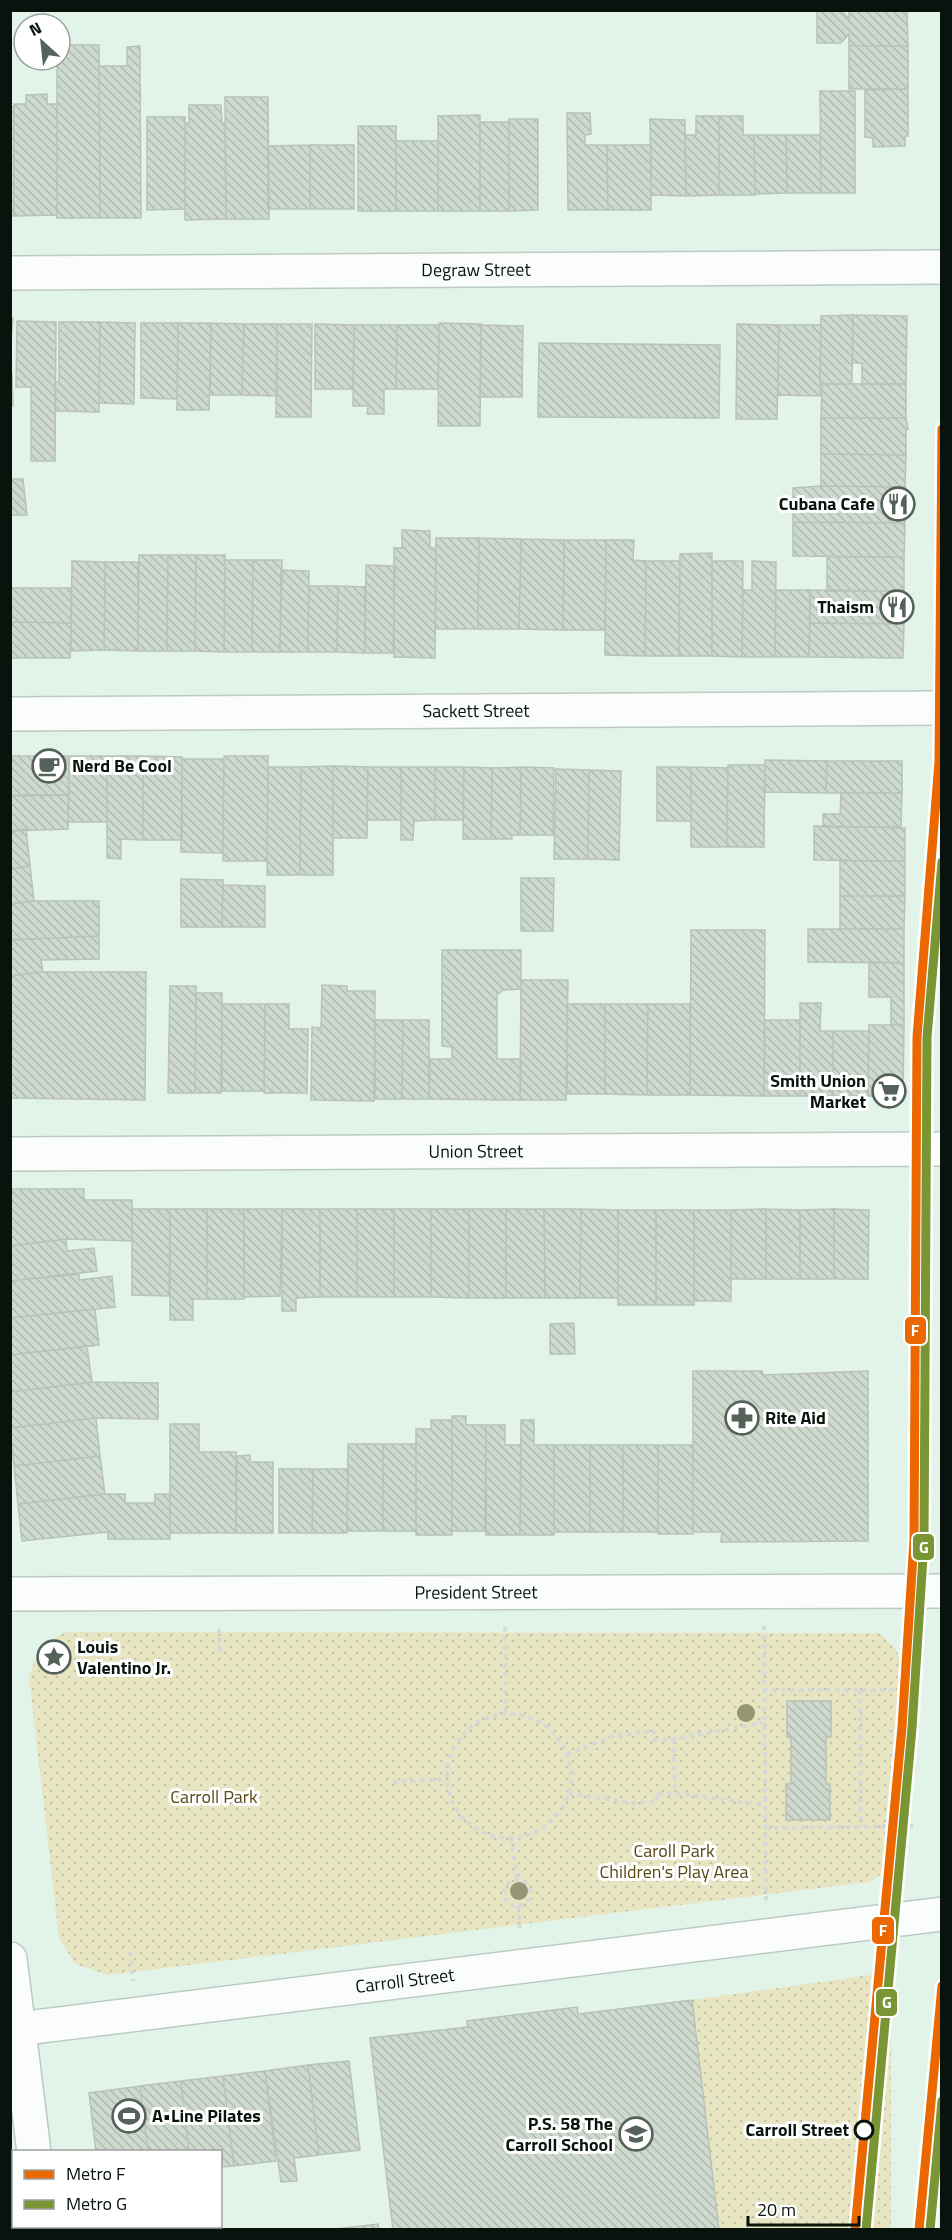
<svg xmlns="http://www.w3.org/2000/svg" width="952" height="2240" font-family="'Titillium Web',sans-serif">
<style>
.park{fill:url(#park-dots)}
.building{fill:url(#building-back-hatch);stroke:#b8c2b8;stroke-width:1.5}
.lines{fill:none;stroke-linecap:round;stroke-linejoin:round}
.minor-casing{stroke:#bccbc2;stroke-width:36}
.path{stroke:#d4dad7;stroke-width:4;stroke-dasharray:4.5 4.5;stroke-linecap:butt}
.minor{stroke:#fbfdfc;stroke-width:33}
.metro-1-casing{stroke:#fff;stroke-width:14}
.metro-2-casing{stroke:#fff;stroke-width:14}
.metro-1{stroke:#eb6800;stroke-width:9}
.metro-2{stroke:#799534;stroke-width:9}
.tree{fill:#969674}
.stop-dot{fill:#fff;stroke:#07130c;stroke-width:3}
.labels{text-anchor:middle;stroke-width:6;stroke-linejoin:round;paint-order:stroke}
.street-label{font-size:18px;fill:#07130c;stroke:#fff}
.poi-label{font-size:18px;font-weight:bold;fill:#07130c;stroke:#fff;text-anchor:end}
.park-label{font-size:18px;fill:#584914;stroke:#fff}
.stop-label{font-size:18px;font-weight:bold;fill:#07130c;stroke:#fff;text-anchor:end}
.line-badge{stroke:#fff;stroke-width:2}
.badge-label{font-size:16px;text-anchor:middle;font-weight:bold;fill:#fff}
</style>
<defs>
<pattern id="park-dots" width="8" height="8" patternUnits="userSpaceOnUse" patternTransform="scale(1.5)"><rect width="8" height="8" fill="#e8e6c2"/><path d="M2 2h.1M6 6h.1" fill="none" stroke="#c6c4a6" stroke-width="1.8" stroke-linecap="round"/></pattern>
<pattern id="building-back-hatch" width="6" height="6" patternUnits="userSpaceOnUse" patternTransform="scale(1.5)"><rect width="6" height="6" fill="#cfdacf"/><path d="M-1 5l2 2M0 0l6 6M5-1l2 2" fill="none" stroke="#b0bab1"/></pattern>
</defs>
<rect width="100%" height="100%" fill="#e2f4e9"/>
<path class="park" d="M65,1632L880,1633L896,1650L906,1675L908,1841L894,1866L869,1882L108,1975L75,1964L59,1938L29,1677L40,1647Z
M891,1972V2229H719L692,2000Z"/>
<path class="building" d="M849,10H907L908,46H849V34L841,43H817V11H841L849,18Z
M60,45H99L100,218H57V60H60Z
M140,46L141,218H100L99,66H127V47Z
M849,46H908V89H849Z
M908,89V136H905V146L873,147V138L865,137V90Z
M820,91H855V193H821Z
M47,94V104H57V215L14,216V104H26V95Z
M225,97H268L269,219H226Z
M189,105H221L222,123H225L226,219L185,220V123H189Z
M10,107H14V175H10Z
M567,113H590L591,134L585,135V145H607L608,210H568Z
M480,115V211H438V116Z
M696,116H719V195L686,196L685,135H696Z
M719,116H743V135H754L755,195H719Z
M147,117H185V209L147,210Z
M509,119H538V210L509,211Z
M650,119L685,120L686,196L651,195Z
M480,122H509V211H480Z
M358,126H396V211H358Z
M754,135H786L787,193L755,194Z
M786,135H820L821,193H787Z
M396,141H438V211H396Z
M310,145H354V209H310Z
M310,145V209H268V146Z
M607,145H651V210H608Z
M10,175H14V216H10Z
M853,315L852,384H820L821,316Z
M853,315L907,316L906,384H862V363H852Z
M10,318H13L10,351Z
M17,321L56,322L55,461H31V387H16Z
M59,322H100L99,412L55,411V382H59Z
M100,322L135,323L134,404L99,403Z
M141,323H178L177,399L141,398Z
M178,323H211L209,410H177Z
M211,323L244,324L242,395H210Z
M439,323L481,324L480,426H438Z
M244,324H277V396L242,395Z
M277,324H312L311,417H276Z
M315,324L354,325L353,389H315Z
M737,324L779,325L777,419H736Z
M354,325H397L396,389H384V414H367L368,406H353Z
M397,325H439L438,389H396Z
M481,325L523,326L522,397H480Z
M779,325H821L820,396L778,395Z
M539,343L720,345L719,418L538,417Z
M10,373H12L13,406H10Z
M822,384H906V418H821Z
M821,418H906L908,429L906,430V455L821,454Z
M821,454L906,455L905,487L821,486Z
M10,479H23L27,515H10Z
M821,486L905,487V523L793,522V488Z
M793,522L905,523L904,557L793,556Z
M402,530L430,531V548H436L435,658L394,657V548H402Z
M436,538H479L478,629H435Z
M479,538L521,539L519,629H478Z
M521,539L564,540L563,630L519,629Z
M564,540H606L605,630H563Z
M606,540H634L633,560L646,561L645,656L605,655Z
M712,553V656H679L680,554Z
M139,555H168L167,651H138Z
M168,555H196L195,651H167Z
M196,555H225L224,652L195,651Z
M827,557H904V591H827Z
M225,560H253L252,652H224Z
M253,560H282L280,652H252Z
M72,561L105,562L104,650L71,651Z
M646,561H680L679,656H645Z
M712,561H743L742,657L712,656Z
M752,561L776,562L775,657H742L743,590H752Z
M105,562H138V651L104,650Z
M366,565L395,566L393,653H365Z
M281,570L309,571L308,652H280Z
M309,586H338L337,652H308Z
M338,586L365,587V653L337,652Z
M10,588H71V623L10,622Z
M776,590H810L809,657H775Z
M810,590L904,591V624L810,623Z
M10,622L71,623L70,658H10Z
M810,623L904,624L903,658L809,657Z
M10,756H69V795L10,796Z
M69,756H107V822H68Z
M107,756H143V840L121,839V859L107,858Z
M143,756L182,757V840H143Z
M224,756H268L267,861H223Z
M182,759H224L223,853L181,852Z
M765,760L827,761L826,793L765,792Z
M827,761H902V793H826Z
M728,765H765L764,847H727Z
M333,766L368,767L367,838H333Z
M333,766V875H300L301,767Z
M268,767H301L300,875H267Z
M368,767H401V820H367Z
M401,767H435V820L414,821L413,840H401Z
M435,767H464L463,820H435Z
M464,767L492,768L491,839H463Z
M521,767L554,768L553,835H520Z
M521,767L520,835H512V839H491L492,768Z
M657,767H691V821H657Z
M691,767L728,768L727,847H691Z
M556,769L589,770L588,859H554Z
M589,770L621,771L619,860L588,859Z
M841,793H902L901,827H823V814H840Z
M21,795H69L68,829L10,831V796Z
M814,826L905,828V861L814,860Z
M26,829L30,866L10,869V831Z
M840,861H905V896H840Z
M30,866L34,901L10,904V869Z
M521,878H554L553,931H521Z
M181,879L223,880L222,927H181Z
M223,885L265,886V927H222Z
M840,896H905L904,929H840Z
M34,901H99V936L10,940V904Z
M808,929H904V963L808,962Z
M691,930H765L764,1096L690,1095Z
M99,936V959L41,960L43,972L10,976V940Z
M442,950H521V989L503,990L497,995V1059H521L520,1100L429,1099L430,1059H452V1047L442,1046Z
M869,962L904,963V1025H891V997H869Z
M43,972H146L145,1100L10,1098V976Z
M521,980H568L566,1100H520Z
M322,985L347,986V991H375L374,1101L311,1100L312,1027L321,1028Z
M170,986H196L195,1093H168Z
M196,993H222L221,1093H195Z
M800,1003H821L820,1031H833V1096H800Z
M222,1004H265L264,1091H222Z
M265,1004H289V1029H308L307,1093H264Z
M567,1004H605V1094H567Z
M605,1004H648L647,1095L605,1094Z
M648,1004H690V1095H647Z
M375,1020H403L402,1099H375Z
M403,1020H429V1099H402Z
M765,1020H800V1096H764Z
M869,1025H904L903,1097L868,1096Z
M833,1031H869L868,1096H833Z
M10,1189H84V1200H132V1241L66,1239L10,1246Z
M132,1209H170L169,1296L132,1295Z
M170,1209H207V1299H193V1320H170Z
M207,1209H244V1299H207Z
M244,1209H282L280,1296L244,1297Z
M282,1209H320V1297L296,1298V1311H282Z
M320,1209H357V1297H320Z
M357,1209H394V1297H357Z
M394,1209H431V1297H394Z
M431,1209H469V1298L431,1297Z
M469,1209H506V1298H469Z
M506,1209H544L545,1298H506Z
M544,1209H581L580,1298H545Z
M581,1209L618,1210V1298H580Z
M766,1209V1279H731V1210Z
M766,1209L800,1210V1279H766Z
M834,1209V1279H800V1210Z
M834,1209L869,1210L868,1279H834Z
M618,1210H656V1305H618Z
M656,1210H694V1305H656Z
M694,1210H731V1301H694Z
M66,1239L67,1251L94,1248L97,1271L10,1281V1246Z
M79,1274V1280L112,1276L115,1307L10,1318V1281Z
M95,1309L99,1345L10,1355V1318Z
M574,1323L575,1354H550V1324Z
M87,1346L92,1382L10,1392V1355Z
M693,1371H762L763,1375L868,1371V1541L721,1542L722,1532H693Z
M92,1382L158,1383V1419L96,1418L10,1428V1392Z
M452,1416H466V1425H486L485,1531H452Z
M96,1418L100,1456L14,1466L10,1428Z
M431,1420H452V1535H416V1429H431Z
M521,1420H534V1445H554V1535H520Z
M170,1424H199V1452H236V1533H170Z
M486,1425H505V1445H521L520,1535H486Z
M348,1444H383V1531H347Z
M383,1444H416V1531H383Z
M554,1445H590V1532H554Z
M590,1445H623V1532H590Z
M623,1445H658V1532H623Z
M658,1445H693V1534H658Z
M250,1455V1462H273V1533H236L237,1456Z
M100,1456L105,1494L18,1504L14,1466Z
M279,1469H313L312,1533H279Z
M313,1469H348L347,1533H312Z
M105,1494H125V1503H155V1494H170V1539H108V1532L22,1541L18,1504Z
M787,1701H831V1737H826V1784H830V1820H786V1784H791V1736L787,1737Z
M692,2000L719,2230H393L370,2038L468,2027L467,2021L577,2007L578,2014Z
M349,2061L360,2150L319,2155L308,2065Z
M308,2065L319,2155L294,2158L297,2181L281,2182L265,2071Z
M265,2071L276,2161L234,2166L223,2076Z
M223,2076L234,2166L220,2167V2152H189L181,2081Z
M181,2081L189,2152H148L140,2086Z
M140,2086L148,2152H96L89,2093Z
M378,2224L379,2230H336V2229Z
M117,2226H200L201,2230H106Z"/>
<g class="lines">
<defs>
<g id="minor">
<path id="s1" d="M10,273L942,267"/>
<path id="s2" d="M10,714L942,708"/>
<path id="s3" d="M10,1154L942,1149"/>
<path id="s4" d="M10,1594L942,1591"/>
<path d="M10,1959L34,2152"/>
<path id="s5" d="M10,2030L942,1914"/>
<path d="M43,2226L44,2230"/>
</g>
</defs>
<use href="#minor" class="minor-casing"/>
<path class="path" d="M764,1626L766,1901
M505,1627L506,1714
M219,1629L220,1652
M763,1690H916
M860,1690L861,1827
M447 1776a62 62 0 1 1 124 0a62 62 0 1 1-124 0Z
M673,1739L675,1793
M567,1754L614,1736L654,1731V1740L673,1739L763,1723
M393,1782L447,1779
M569,1793L632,1803L657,1802L656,1794L675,1793L764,1805
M765,1828L914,1826
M511,1838L517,1880
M504 1893a13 13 0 1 1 26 0a13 13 0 1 1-26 0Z
M518,1906L520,1932
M130,1952L133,1981"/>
<use href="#minor" class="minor"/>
<defs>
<path id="metro-1" d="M855,2230L902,1727L914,1540L917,1037L939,762L942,429
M919,2230L942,1986"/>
<path id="metro-2" d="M866,2230L912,1728L924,1541L927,1037L942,862
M930,2230L942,2101"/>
</defs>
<use href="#metro-1" class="metro-1-casing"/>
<use href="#metro-2" class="metro-2-casing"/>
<use href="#metro-1" class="metro-1"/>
<use href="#metro-2" class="metro-2"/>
</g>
<g class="tree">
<circle cx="746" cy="1713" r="9"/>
<circle cx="519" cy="1891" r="9"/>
</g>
<defs>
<symbol id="restaurant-ring" viewBox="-11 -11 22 22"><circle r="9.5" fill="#fff" stroke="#546259" stroke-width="1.5"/><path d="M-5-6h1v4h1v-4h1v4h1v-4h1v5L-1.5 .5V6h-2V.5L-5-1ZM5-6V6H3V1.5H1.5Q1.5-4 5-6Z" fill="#546259"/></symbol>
<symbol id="cafe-ring" viewBox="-11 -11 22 22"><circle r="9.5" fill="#fff" stroke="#546259" stroke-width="1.5"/><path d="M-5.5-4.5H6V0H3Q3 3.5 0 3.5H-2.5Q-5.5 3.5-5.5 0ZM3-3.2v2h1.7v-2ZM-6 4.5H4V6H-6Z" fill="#546259"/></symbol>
<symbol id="supermarket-ring" viewBox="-11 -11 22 22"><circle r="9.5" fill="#fff" stroke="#546259" stroke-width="1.5"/><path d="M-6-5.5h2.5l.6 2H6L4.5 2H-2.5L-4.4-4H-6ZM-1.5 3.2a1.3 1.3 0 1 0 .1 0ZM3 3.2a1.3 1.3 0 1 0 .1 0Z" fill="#546259"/></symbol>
<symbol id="pharmacy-ring" viewBox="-11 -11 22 22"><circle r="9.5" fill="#fff" stroke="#546259" stroke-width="1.5"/><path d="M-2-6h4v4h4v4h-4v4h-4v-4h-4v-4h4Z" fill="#546259"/></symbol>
<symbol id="sight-ring" viewBox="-11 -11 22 22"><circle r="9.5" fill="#fff" stroke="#546259" stroke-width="1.5"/><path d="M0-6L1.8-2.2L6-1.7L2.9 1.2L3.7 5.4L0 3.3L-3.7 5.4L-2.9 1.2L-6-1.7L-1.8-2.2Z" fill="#546259"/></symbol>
<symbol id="stadium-ring" viewBox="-11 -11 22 22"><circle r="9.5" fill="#fff" stroke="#546259" stroke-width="1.5"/><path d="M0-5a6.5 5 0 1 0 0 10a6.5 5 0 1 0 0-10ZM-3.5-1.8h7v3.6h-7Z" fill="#546259"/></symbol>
<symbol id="school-ring" viewBox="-11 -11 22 22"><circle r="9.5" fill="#fff" stroke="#546259" stroke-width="1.5"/><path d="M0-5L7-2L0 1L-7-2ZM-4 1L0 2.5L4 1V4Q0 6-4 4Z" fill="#546259"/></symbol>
</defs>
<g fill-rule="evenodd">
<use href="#restaurant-ring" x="879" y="485" width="38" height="38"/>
<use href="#restaurant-ring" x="878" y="588" width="38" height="38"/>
<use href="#cafe-ring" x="30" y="747" width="38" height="38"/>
<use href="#supermarket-ring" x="870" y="1072" width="38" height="38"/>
<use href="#pharmacy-ring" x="723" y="1399" width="38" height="38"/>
<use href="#sight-ring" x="35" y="1638" width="38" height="38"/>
<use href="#stadium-ring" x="110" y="2097" width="38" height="38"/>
<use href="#school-ring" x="617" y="2115" width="38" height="38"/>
</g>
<circle class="stop-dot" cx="864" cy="2130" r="9"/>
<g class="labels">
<g class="street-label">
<text dy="6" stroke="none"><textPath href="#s1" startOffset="466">Degraw Street</textPath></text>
<text dy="6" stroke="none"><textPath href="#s2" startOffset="466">Sackett Street</textPath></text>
<text dy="6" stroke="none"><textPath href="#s3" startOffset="466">Union Street</textPath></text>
<text dy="6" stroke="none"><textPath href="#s4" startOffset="466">President Street</textPath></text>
<text dy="6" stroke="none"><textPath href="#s5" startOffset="398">Carroll Street</textPath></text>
</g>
<g class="poi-label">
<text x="875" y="510">Cubana Cafe</text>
<text x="874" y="613">Thaism</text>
<text x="72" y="772" text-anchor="start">Nerd Be Cool</text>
<text x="866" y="1087">Smith Union<tspan x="866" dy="21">Market</tspan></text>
<text x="765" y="1424" text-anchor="start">Rite Aid</text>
<text x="77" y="1653" text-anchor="start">Louis<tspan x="77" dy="21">Valentino Jr.</tspan></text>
<text x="152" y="2122" text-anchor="start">A•Line Pilates</text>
<text x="613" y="2130">P.S. 58 The<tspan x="613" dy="21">Carroll School</tspan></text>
</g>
<g class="park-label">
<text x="214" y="1803">Carroll Park</text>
<text x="674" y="1857">Caroll Park<tspan x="674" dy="21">Children's Play Area</tspan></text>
</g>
<g class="stop-label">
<text x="849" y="2136">Carroll Street</text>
</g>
</g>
<g class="line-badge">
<rect x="904" y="1316" width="23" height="29" rx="6" fill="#eb6800"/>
<rect x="912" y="1533" width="23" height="28" rx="6" fill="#799534"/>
<rect x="871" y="1916" width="24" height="29" rx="6" fill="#eb6800"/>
<rect x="875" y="1988" width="23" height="29" rx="6" fill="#799534"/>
</g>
<g class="badge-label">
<text x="915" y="1336">F</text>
<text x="924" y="1553">G</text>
<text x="883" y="1936">F</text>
<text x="887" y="2008">G</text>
</g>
<rect width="952" height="2240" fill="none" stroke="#07130c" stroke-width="24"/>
<rect x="12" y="2150" width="210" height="78" fill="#ffffff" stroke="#9ca19e" stroke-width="1.5"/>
<rect x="24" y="2170" width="30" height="9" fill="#eb6800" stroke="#9ca19e" stroke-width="1.5"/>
<text x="66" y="2180" font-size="18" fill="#07130c">Metro F</text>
<rect x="24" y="2200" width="30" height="9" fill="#799534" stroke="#9ca19e" stroke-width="1.5"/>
<text x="66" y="2210" font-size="18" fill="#07130c">Metro G</text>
<g transform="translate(42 42) rotate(333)"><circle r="28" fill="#ffffff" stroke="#9ca19e" stroke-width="1.5"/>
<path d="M0-4.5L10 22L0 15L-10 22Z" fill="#546259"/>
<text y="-9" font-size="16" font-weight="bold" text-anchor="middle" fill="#07130c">N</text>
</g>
<path d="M748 2216v9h111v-9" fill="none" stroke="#07130c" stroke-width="3"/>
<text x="757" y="2216" font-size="18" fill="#07130c" stroke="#ffffff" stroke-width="4.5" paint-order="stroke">20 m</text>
</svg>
